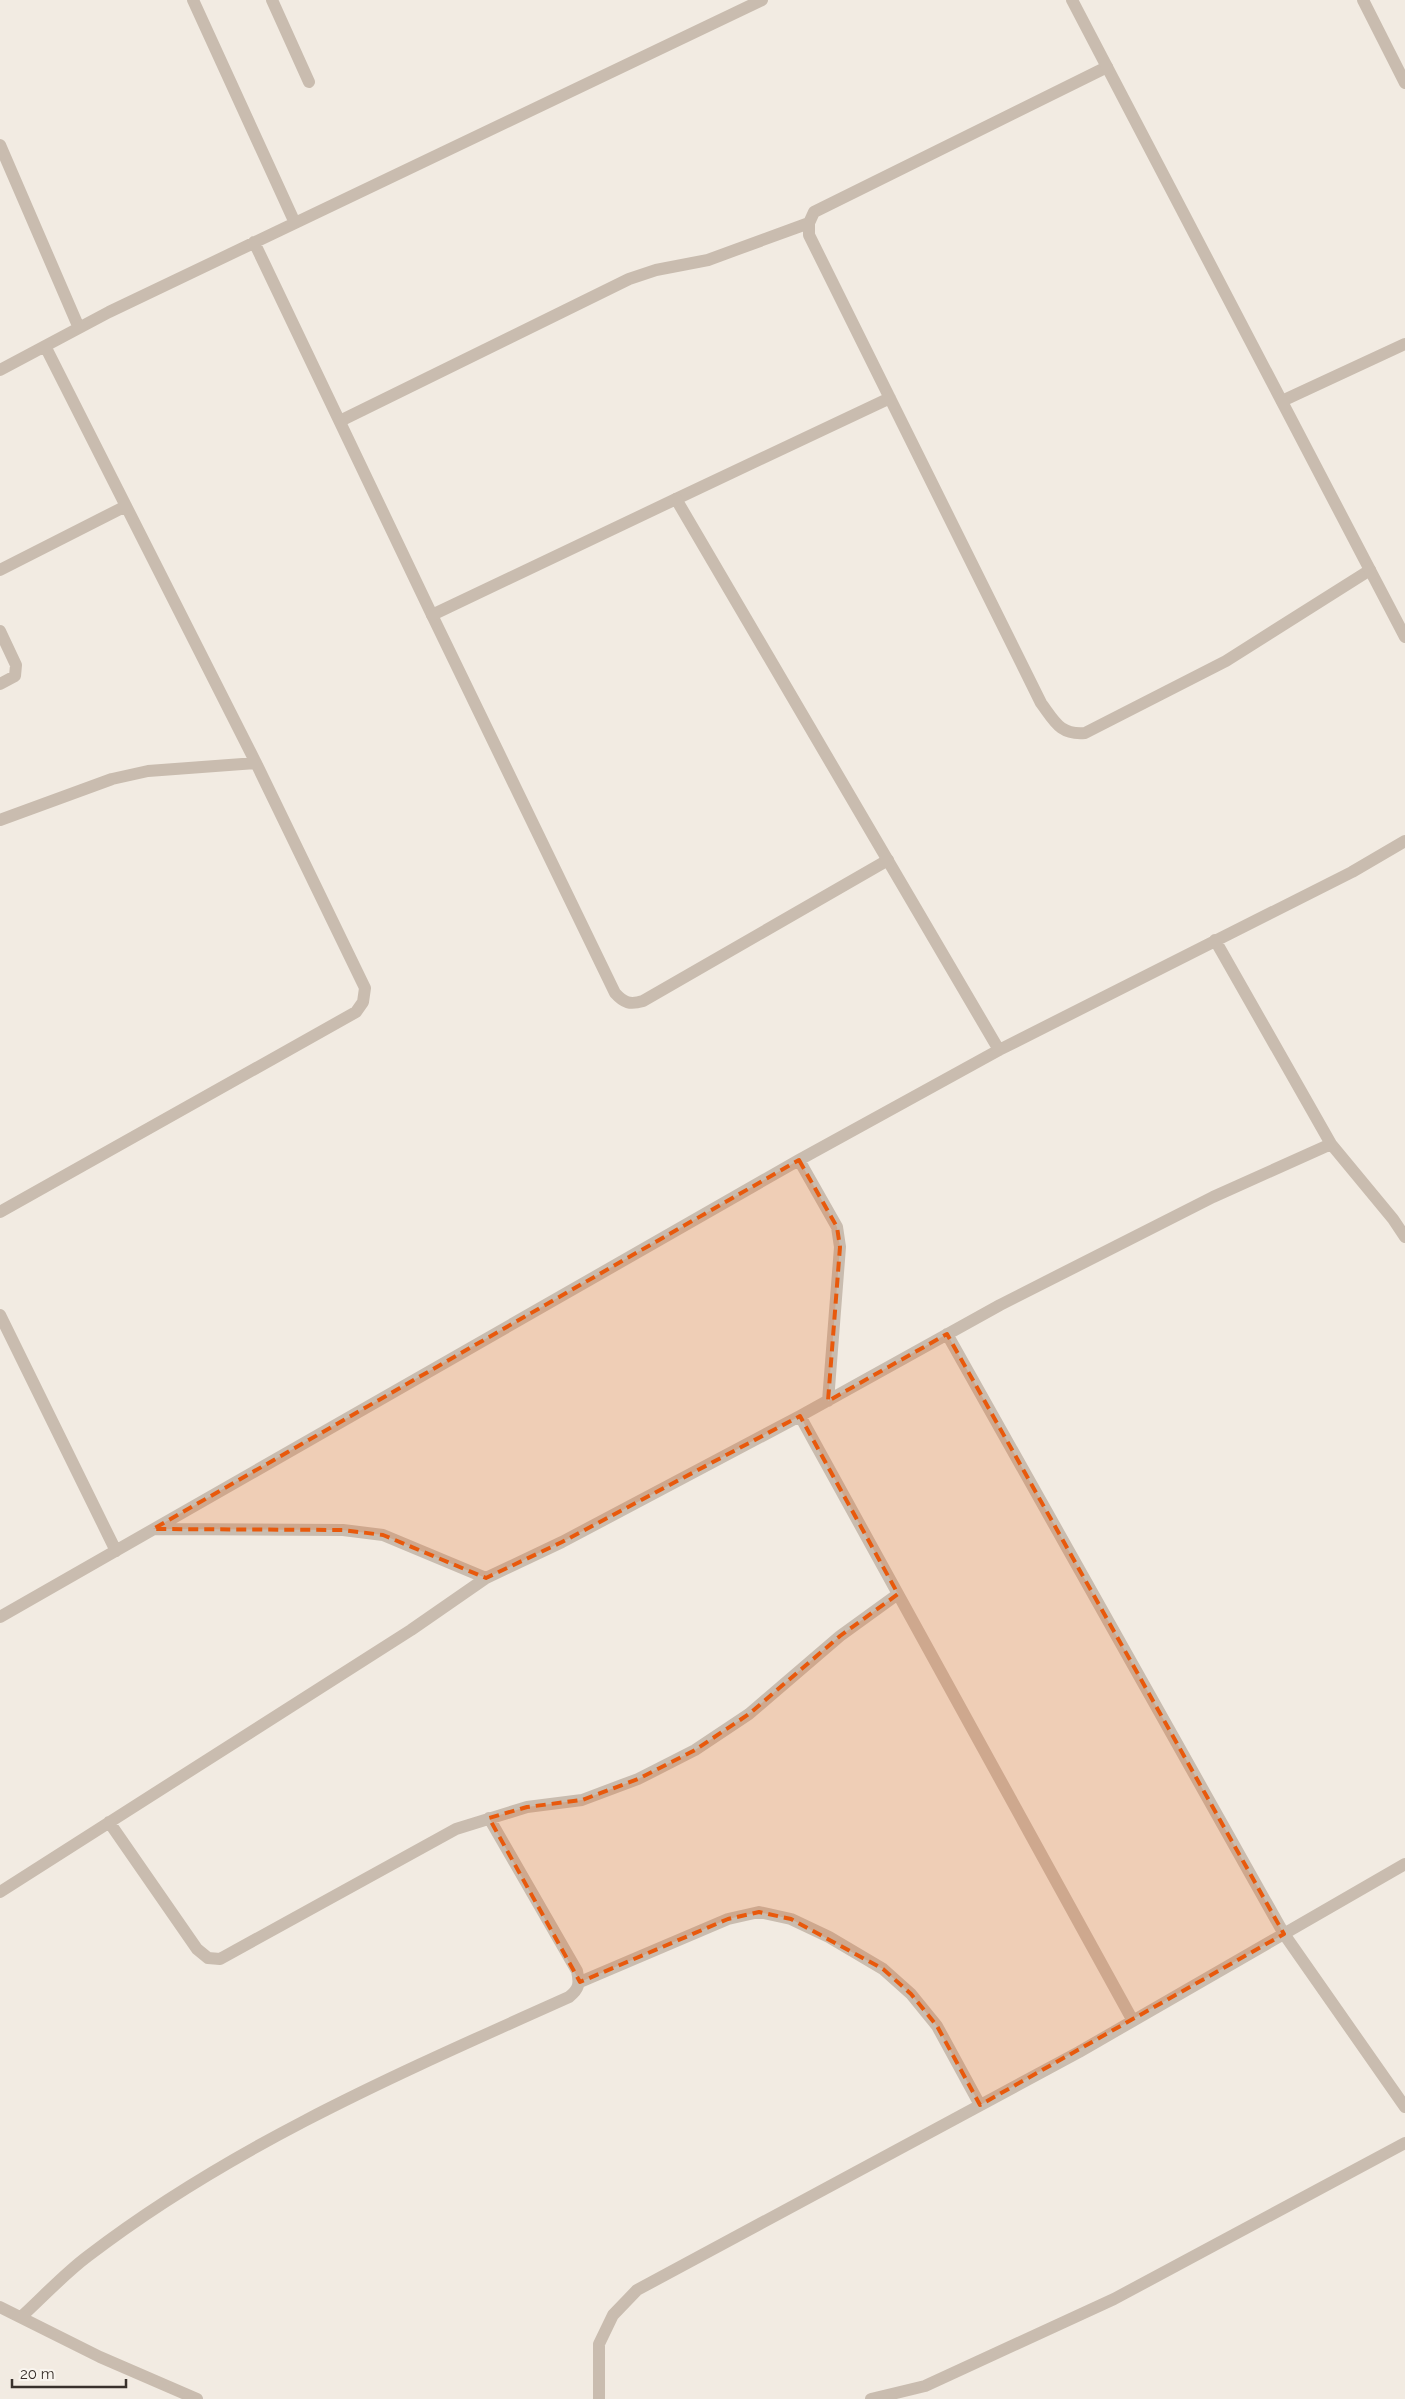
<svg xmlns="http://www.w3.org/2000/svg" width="1405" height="2399" font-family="Raleway,sans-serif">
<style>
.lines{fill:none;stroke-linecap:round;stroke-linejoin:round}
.lane{stroke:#c9bcaf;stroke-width:12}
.street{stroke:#c9bcaf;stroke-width:12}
.marked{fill:#e8590c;fill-opacity:0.2;stroke:#e8590c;stroke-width:4;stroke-dasharray:10 6;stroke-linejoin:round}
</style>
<rect width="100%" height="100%" fill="#f2ebe2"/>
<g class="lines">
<path class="lane" d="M1363,0L1405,83
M1107,67L814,212L809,223V235L1041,703C1055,722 1060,735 1085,733L1226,661L1370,570
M1282,401L1405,344
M340,421L629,279L656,270L708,260L809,223
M676,499L890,398
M432,615L615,993C624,1003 630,1005 643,1001L888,860
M1284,1934L1405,2107
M871,2399L925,2386L1114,2299L1405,2143"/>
<path class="street" d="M193,0L295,223
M272,0L309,82
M1072,0L1405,637
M0,145L79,328
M254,242L432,615L676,499L999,1050
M0,370L109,312L762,0
M0,570L126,506
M0,631L16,665L15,676L0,684
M0,820L112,779L148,771L256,763
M1215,940L1331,1144L1393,1219L1405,1237
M799,1160L837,1227L840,1247L828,1401
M0,1212L356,1012L363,1002L365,988L256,763L45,346
M0,1315L116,1551
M947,1334L1284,1934
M800,1416L1133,2021
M155,1529L343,1530L383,1535L486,1578
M0,1617L799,1160L999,1050L1352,872L1405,841
M109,1822L197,1949L208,1958L220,1959L456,1829L527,1807L582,1800L638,1779L695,1750L749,1714L840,1636L898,1594
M0,1892L411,1630L486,1578L562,1542L800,1416L1000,1305L1213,1197L1331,1144
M580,1982L728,1919L759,1912L791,1919L829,1937L883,1969L911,1994L937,2026L980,2105
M0,2307L100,2357L197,2399
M21,2317C43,2297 64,2274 88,2256C234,2144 402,2072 569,1997C579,1989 580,1984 577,1971L489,1818
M599,2399V2344L613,2315L637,2290L1079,2052L1405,1864"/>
</g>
<path class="marked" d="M799,1160L837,1227L840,1247L828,1401L947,1334L1284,1934L980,2105L937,2026L911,1994L883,1969L791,1919L759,1912L728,1919L580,1982L489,1818L527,1807L582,1800L638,1779L695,1750L749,1714L840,1636L898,1594L800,1416L562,1542L486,1578L383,1535L343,1530L153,1529Z"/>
<path d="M12 2379v8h114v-8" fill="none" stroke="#39312c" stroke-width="2.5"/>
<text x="20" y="2379" font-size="15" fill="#39312c" stroke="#f9f5ef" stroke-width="4" paint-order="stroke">20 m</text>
</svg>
